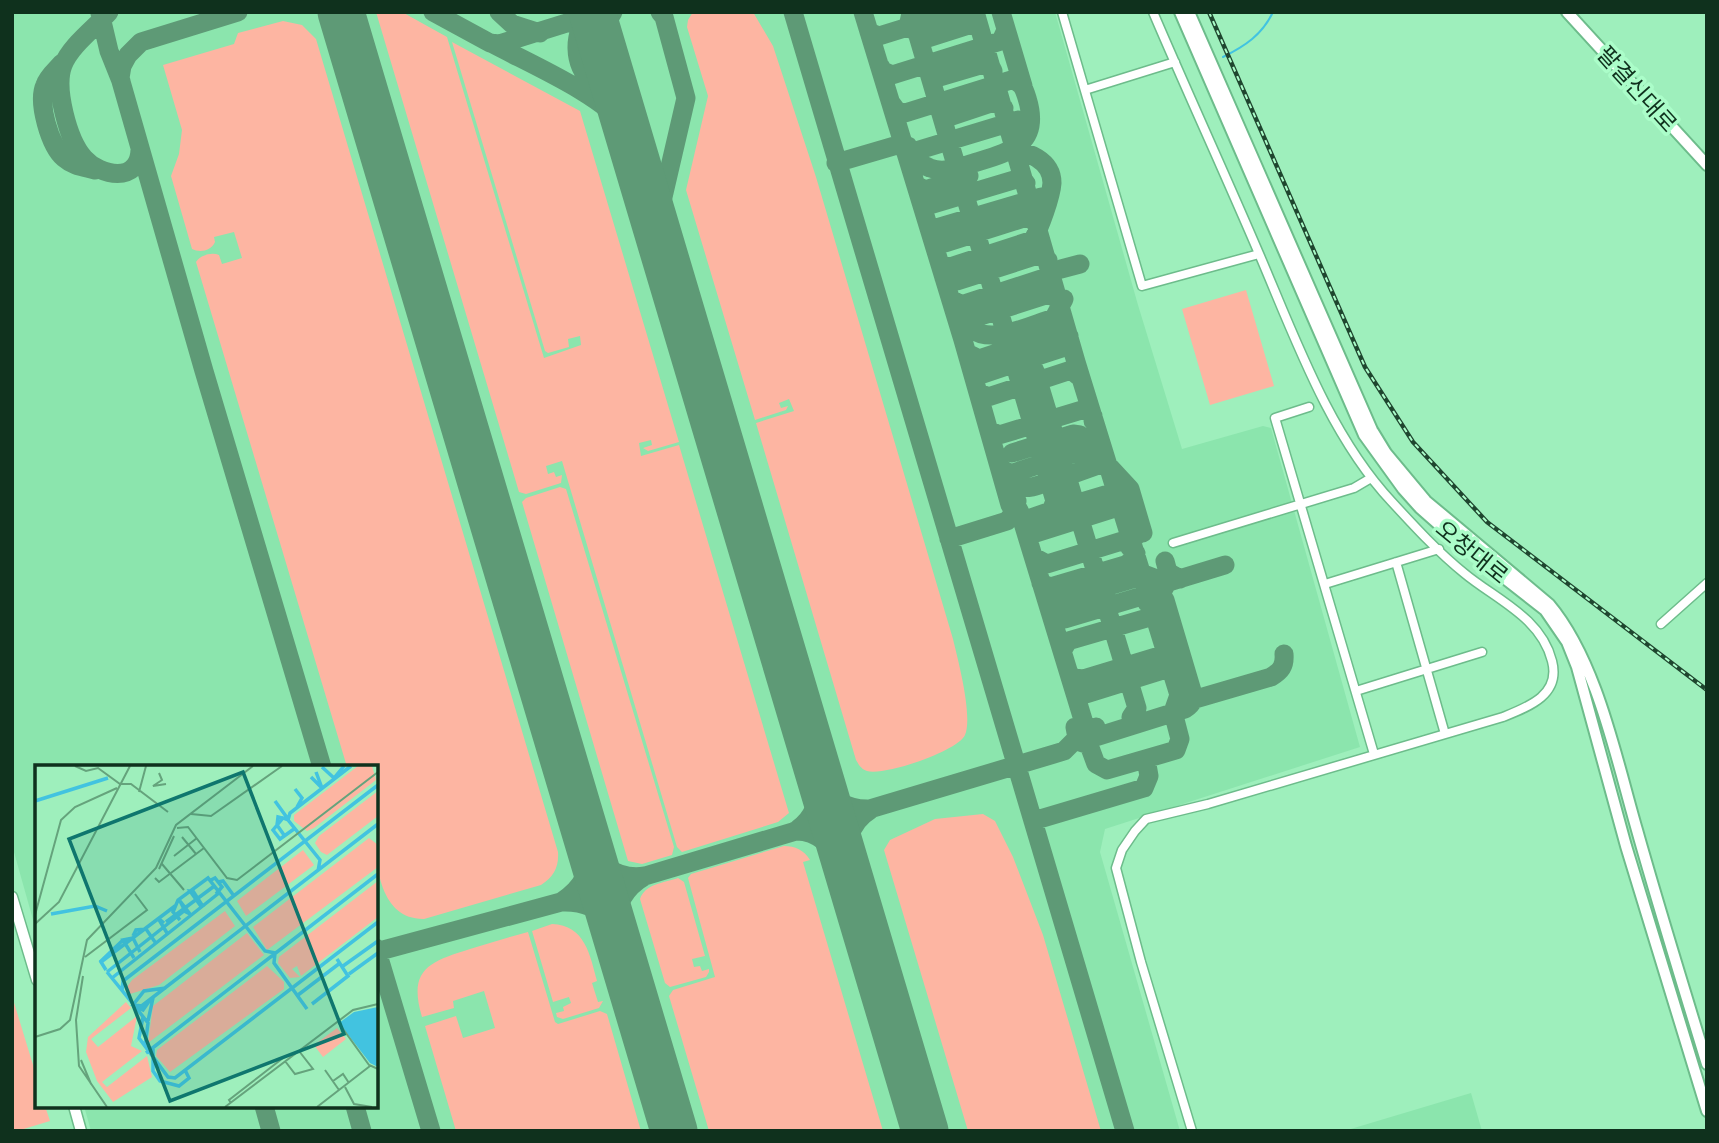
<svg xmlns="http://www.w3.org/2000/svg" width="1719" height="1143" font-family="Cabin,'Noto Sans KR',sans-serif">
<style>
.built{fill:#8be5ad}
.green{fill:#fdb5a2}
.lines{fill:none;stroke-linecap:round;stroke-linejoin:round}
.stream{stroke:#42c3e0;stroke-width:2}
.taxiway{stroke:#5e9a76;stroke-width:19}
.runway{stroke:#5e9a76;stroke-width:47}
.minor-casing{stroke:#6dbc8b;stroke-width:11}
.tertiary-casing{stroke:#6dbc8b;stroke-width:13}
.secondary-casing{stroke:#6dbc8b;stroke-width:14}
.minor{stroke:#fff;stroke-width:8}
.tertiary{stroke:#fff;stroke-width:10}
.secondary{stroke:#fff;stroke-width:10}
.rail-casing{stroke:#1f462f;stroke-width:4.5}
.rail{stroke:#abfdc9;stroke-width:2;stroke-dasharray:5;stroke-linecap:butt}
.labels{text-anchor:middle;stroke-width:7;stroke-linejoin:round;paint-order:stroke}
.street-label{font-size:23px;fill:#0f311d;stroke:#abfdc9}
.inset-river{fill:none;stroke:#42c3e0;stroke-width:3.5}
.inset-road{fill:none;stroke:#65a37c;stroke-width:2}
.view{fill:#0f766e;fill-opacity:0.15;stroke:#0f766e;stroke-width:3.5}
.inset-edge{fill:none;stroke:#0f311d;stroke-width:3.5}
</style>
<rect width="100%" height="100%" fill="#9eefbc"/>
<path class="built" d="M12,12H1055L1138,305L1182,449L1263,426L1271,428L1360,747L1105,829L1100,852L1180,1131H91L84,1106H376V767H37V934L12,845Z
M1471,1093L1482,1131H1344Z"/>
<path class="green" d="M376,12H402L447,37L544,358L581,345L580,336L568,339L569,347L548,353L545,351L452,42L580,111L679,442L648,451L643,448L652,445L651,440L639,443L641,456L679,445L789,813L778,822L682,852L677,847L562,461L546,466L548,474L554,472L556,477L562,475L561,483L526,494L519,492Z
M693,12H753L773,46L816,177L953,639C958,660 973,716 965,735C958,751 885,776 867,771C861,769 859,765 856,760L756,423L794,411L789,399L779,403L781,408L788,406L786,410L755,420L686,190L708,96L687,27L688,20Z
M283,21L302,25L316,39L558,852C559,867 554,877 541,885L424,919C361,920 376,809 376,767H347L196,262C200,255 212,252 219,255L222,264L242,258L234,232L214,237L215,242C211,251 200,253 192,249L171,176L179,154L182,130L163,65L234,44L238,33Z
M1246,290L1274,386L1210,405L1182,309Z
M560,487L566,489L674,847L672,855L642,864L628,861L522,502L526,498Z
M983,814L995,821L1013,857L1043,935L1101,1131H968L884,850L890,840L935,819Z
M784,846C795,846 804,850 810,860L803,862L883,1131H709L669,996L673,990L715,977L688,878L691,874Z
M678,878L684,882L705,956L692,959L694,967L700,966L702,971L709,969V972L706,977L670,987L665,983L640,899C645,884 663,883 678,878Z
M552,924C585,925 590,955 597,981L592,983L598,1002L603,1001L599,1008L563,1019L557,1017L556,1013L564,1011L563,1007L571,1003L569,997L553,1002L532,931Z
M528,932L555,1022L558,1024L600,1011L607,1014L641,1131H456L425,1026L456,1016L463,1038L495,1028L484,991L453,1001L454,1008L422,1017C408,970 428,962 470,949C489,943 509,937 528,932Z
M12,996L37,1078V1106H45L50,1121L17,1131H12Z"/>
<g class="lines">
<path class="stream" d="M1223,57C1245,46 1262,35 1273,12"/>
<path class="taxiway" d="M109,12C95,28 71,45 63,65C54,88 68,140 84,158C100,176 139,184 140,150
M238,12L141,42L128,55L122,66L120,78L204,371L322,767
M337,12L343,20
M433,12L490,43L499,44L602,12
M499,12L512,24L540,33
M591,12C572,33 572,64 593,84C599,89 606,92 612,96
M793,12L1125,1131
M863,12L963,340L1010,505L1019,510L1084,723V734L1078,741
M911,12L1055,501L1051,511L1028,519L1025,528L1036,533L1112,509L1119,498L1108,494L1051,511
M975,12L1076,362L1179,695L1173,712L1180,739L1176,750L1107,770L1096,764L1089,745L1080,742L1096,727
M1001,12L1023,86
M100,13L109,51L121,81
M920,13L924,18L931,20L926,32L915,25Z
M919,23L957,12
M912,29L921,36L928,38L972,24L976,13
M869,32L879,36L908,27L911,13
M491,43C530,64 601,94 627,128
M602,47L603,29L613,12
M62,63C56,70 48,76 45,85C37,102 50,146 64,158C73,166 84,167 95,170
M880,66L883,71L892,75L1001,41L1006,30
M940,77L984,64L991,67L993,71
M891,103L897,111L905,113L1011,80C1022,82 1024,88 1027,98C1041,143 1013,151 977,162C962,166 945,174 930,168C919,164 913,156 908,146
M952,116L994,102L1004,108
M919,150L1018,120
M836,163L894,146
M916,185L925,190L969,176
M930,205L1017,179L1026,183
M928,225L936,228L1041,197
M656,227L686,98L664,17L660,12
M933,240L945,243L1027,217L1037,222
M940,264L950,267L1033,240C1040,227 1051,197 1052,183C1052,161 1027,149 1008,152
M1061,269L1080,264
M944,278L950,281H957L1038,255L1048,260
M951,299L961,305L1041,279
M960,311C974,355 1024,327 1054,318L1064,299
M956,315L968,320L1049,294L1059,300
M967,353L979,359L1060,332L1069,336L1062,348L1022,361L1013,355
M972,370L983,374L1022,361L1021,356
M1035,371L1137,708L1131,717
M978,392L988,397L1071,370L1081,378
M989,430L999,435L1085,409L1093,416V421
M1012,453L1073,434L1080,435L1130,489L1143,533
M1000,468L1010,474L1094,447L1101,450
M1012,484C1026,493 1045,483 1060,477L1064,468L1073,474L1101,464L1109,469
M949,539L1007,521L1013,514L1017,501
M1034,557L1047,564L1135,537L1140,532
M1165,561L1168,572L1180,579
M1041,583L1050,587L1128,564L1136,553L1130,548
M1156,586L1225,565
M1062,651L1068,641L1147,618L1153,607L1147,603
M1069,674L1074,678L1083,679L1159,656L1169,661L1165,668
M1086,694L1160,671
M1182,703L1271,677C1281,671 1285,666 1284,654
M1083,741L1185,709C1193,704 1194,700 1192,691L1165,600L1161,594L1167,583L1146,575L1109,586L1103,597L1094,591L1057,602L1052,606L1051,613L1059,619H1065L1149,594L1154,592L1158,585
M821,780C830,799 846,809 867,809
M1033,821L1144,788L1149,776L1146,759
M798,829C816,816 817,801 821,780
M795,831C819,830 836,850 847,869
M588,840C598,865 617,880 645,876L1064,751L1077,738L1075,727
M847,870C843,847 850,822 870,810
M561,902C582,889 594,868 589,844
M614,928C616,905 624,888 645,876
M376,948L431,1131
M376,952L561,902C582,901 603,908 614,928
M264,1106L271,1131
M355,1106L362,1131"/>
<path class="runway" d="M341,12L674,1131
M592,12L925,1131"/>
<defs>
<path id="minor" d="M1062,12L1142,286L1259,254
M1153,12C1188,94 1225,174 1260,256C1295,338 1330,436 1392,502C1415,527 1438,552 1464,573C1495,599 1541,617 1552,661C1561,695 1528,707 1503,717L1208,804L1146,819L1135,831L1122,850L1116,868L1141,962L1192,1131
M1085,90L1175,62
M1309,407L1275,418L1374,754
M1173,543L1354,488L1371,478
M1396,562L1445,734
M1325,584L1439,549
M1661,624L1707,583
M1356,691L1482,652"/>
<path id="tertiary" d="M12,897L37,980
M74,1106L81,1131"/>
<path id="secondary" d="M1180,12L1364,435L1403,489L1420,508L1462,545L1545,610L1567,642L1577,667L1626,846L1707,1111
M1189,12L1372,430L1386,453L1426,501L1549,604C1597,661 1616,758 1637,830C1659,908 1683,986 1707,1064
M1567,12L1707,165"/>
</defs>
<use href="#minor" class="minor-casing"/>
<use href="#tertiary" class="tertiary-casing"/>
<use href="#secondary" class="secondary-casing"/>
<use href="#minor" class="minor"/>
<use href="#tertiary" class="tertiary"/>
<use href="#secondary" class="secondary"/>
<defs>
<path id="rail" d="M1209,12L1365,367L1413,442L1487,522L1707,690"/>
</defs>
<use href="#rail" class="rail-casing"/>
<use href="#rail" class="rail"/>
</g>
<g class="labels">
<g class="street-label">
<text transform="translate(1637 89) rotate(48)" y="8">팔결신대로</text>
<text transform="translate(1472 552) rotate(39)" y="8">오창대로</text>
</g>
</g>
<g transform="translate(35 765)">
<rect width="343" height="343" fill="#9eefbc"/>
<path d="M323,1H337L341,15L279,63L272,66L259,56V50ZM343,26V51L292,90L286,87L280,78L284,71ZM334,73L343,80V102L232,185L218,162ZM268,85L279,100L211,151L202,136ZM343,116V152L266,211L262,201L257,204L265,212L255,213L243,198L244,192ZM190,146L200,161L124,220L95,229L92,222L97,215ZM212,168L229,190L113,278L118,241ZM232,201L249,217V224L135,307L121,291L122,285ZM91,237L96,243L56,274L63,282L102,251L96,281L107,286L67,317L72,322L112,291L117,312L78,337L62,316L51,287L53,272ZM302,263L311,274L288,292L279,280Z" fill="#fdb5a2"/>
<path d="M343,242V302L335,298L304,258L319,247Z" fill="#42c3e0"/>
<path class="inset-river" d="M287,2L299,13L309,1M276,12L287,23L281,7M260,24L267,33L262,42M0,36L73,13M240,36L253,54M247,53L243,52L242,60L249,70M253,55L255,48L316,1M253,55L285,95L283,106M253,55L248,53L238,65L245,74L259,64M174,116L180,113L187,122L181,129M183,117L188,116L199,131M155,126H158L167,140H165ZM149,144L145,136L155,149M16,149L60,141L72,146M145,155L138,147L143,135L173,113L230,186L240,188L239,198L272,244M131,157L178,122M129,158L123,153L132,168M98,171L101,165L111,164L120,177M99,193L88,175L98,173L105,187M65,197L88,175M308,201L343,176M71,205L66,197L140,141M72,207L149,146L155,149M72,207L99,240L107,241M314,209L343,188M77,213L184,128M87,226L88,216L343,20M263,230L305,198M115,235L108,245L98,240L109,226L131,223M277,239L313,211L302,194M102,244L113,258L110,281M100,246L343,59M108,252L104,273L133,312L140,313L343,157M113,256L118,233M118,282V306L125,316L144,321L154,313L150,305M111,288L343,109"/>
<path class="inset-road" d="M40,1L51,6L63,3L85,19H96L133,47M124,8L127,15L118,21L131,19M104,27L111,1M156,49L176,51L247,1M142,63L153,62L192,113L202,115L343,7M147,72L161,89M139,91L162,73M127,99L149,125M124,104L139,71M120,113L124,117L169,83M0,150L26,55L40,42L82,23M0,159L24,137L95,1M50,192L112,145L100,129M48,211L41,255L44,301L72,342M303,257L334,300L343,304M0,272L25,264L35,255L52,175L121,103L141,60L218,1M46,295L56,319M250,296L260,309L278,304L264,286M290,305L304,325M298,316L308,309L314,318M310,322L319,339L337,342M196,338L194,335L248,293M190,342L318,245L343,239M282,342L335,301"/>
<path class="view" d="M208,7L309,269L135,336L34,74Z"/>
<rect width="343" height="343" class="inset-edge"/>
</g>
<rect width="1719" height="1143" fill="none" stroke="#0f311d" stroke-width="28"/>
</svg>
